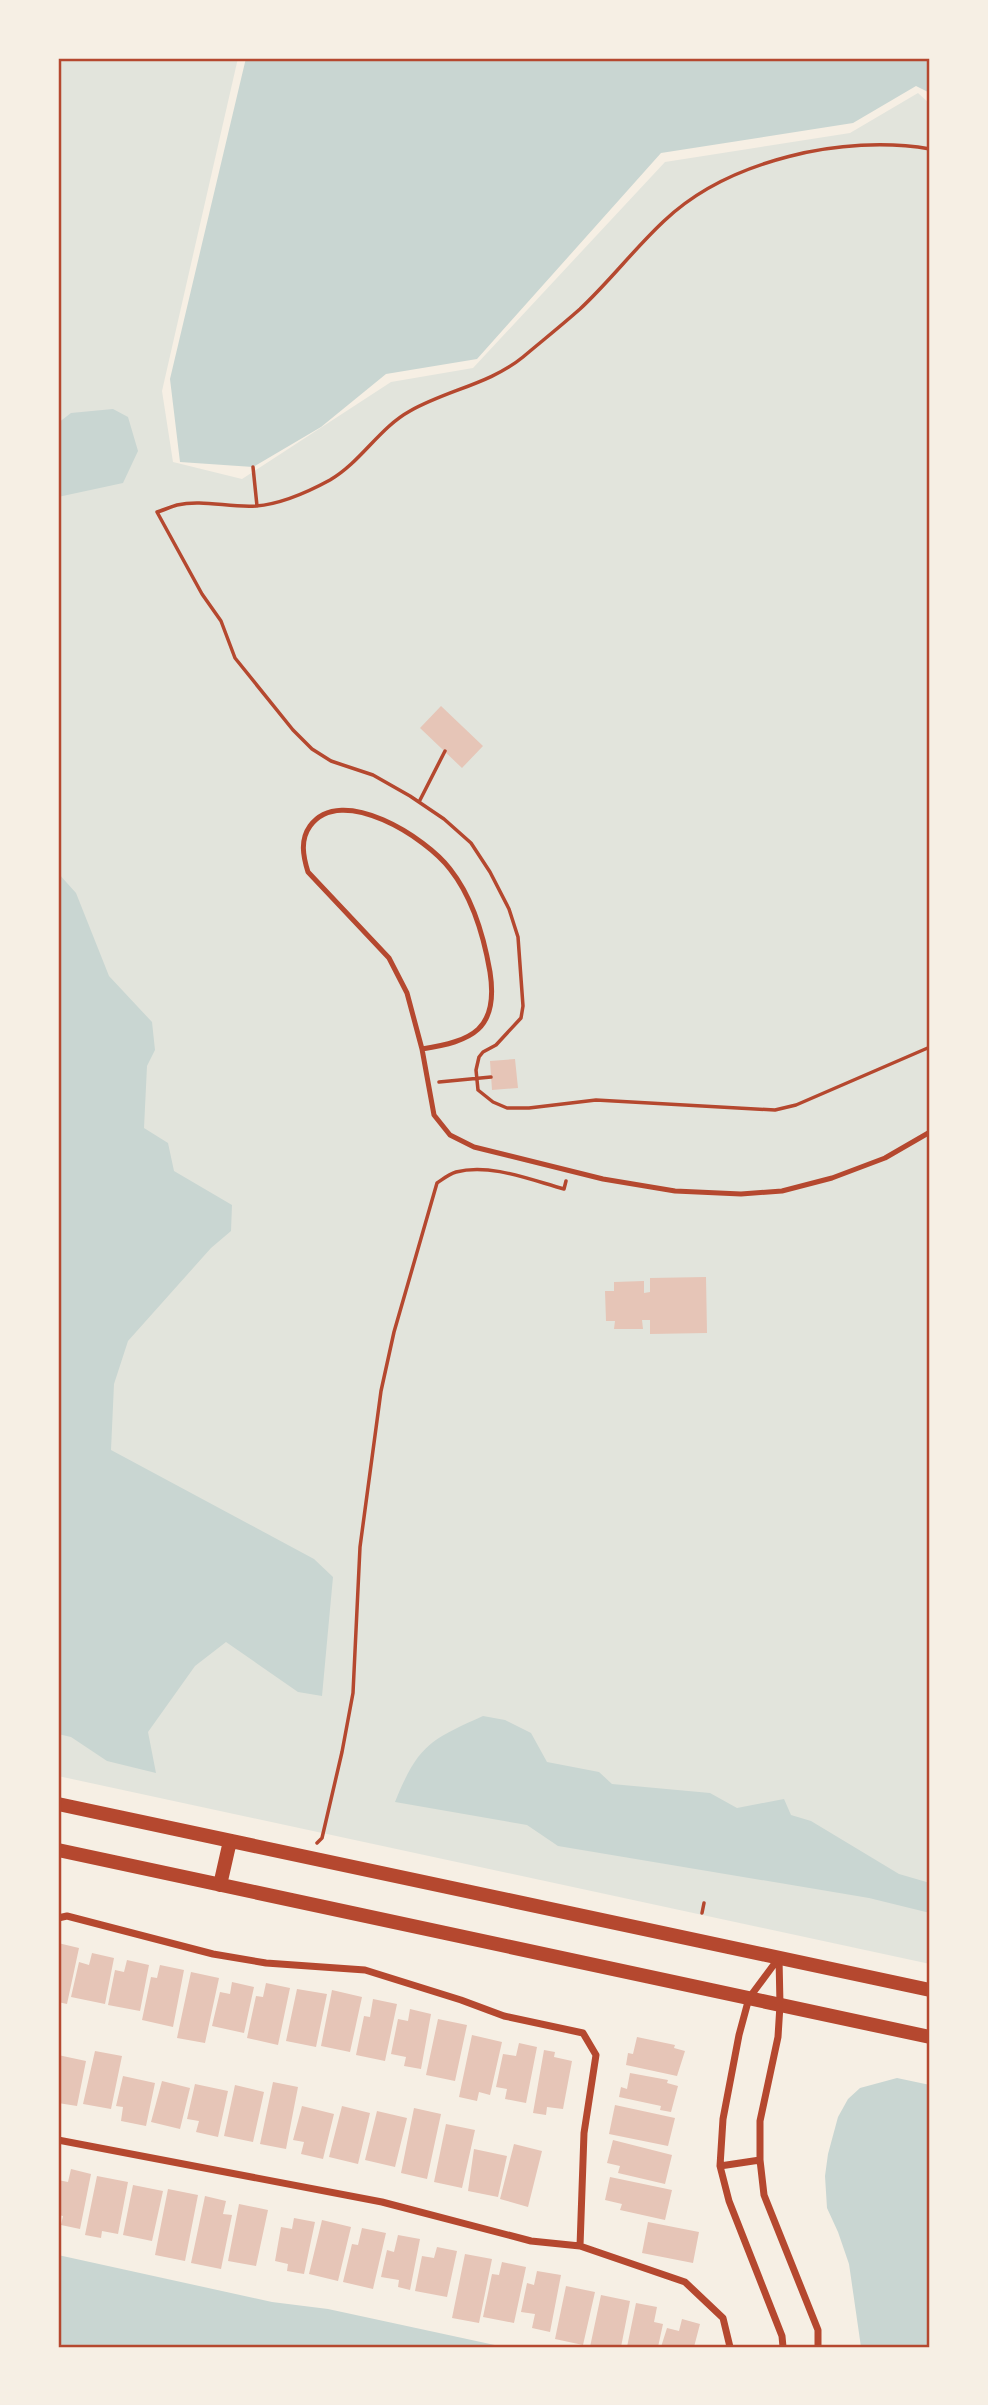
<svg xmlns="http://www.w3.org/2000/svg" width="988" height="2405" font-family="Ubuntu,sans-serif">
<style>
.green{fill:#e2e4dc}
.water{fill:#c9d6d2}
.building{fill:#e6c5b7}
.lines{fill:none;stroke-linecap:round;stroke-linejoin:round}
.path{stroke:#b5482f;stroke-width:3.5}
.service{stroke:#b5482f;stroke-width:5}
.minor{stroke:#b5482f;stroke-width:7}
.secondary{stroke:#b5482f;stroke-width:14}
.neatline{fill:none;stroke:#b5482f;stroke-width:2.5}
</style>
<rect width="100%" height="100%" fill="#f6efe4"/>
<path class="green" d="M58,58H238L162,391L173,462L242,479L391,382L473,368L665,162L850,133L918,93L930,104V1964L58,1776Z"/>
<path class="water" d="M246,58H930V93L916,86L853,123L661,153L477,359L386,374L321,427L253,467L180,462L170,379Z
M113,409L128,417L138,451L123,483L58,497V423L71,413Z
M58,873L76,893L109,976L152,1022L155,1050L147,1066L144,1128L168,1143L174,1171L232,1205L231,1231L211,1248L128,1341L114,1384L111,1450L314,1559L333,1577L322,1696L298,1692L226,1642L195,1666L148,1732L156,1773L107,1761L71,1737L58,1734V929L60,912L58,909Z
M483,1716L505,1720L531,1733L547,1762L599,1772L612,1784L710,1793L737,1808L784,1799L791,1815L811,1821L899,1874L930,1883V1913L869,1898L558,1846L527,1825L395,1802C418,1745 430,1740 483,1716Z
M897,2078L930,2085V2347H861L849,2264L838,2232L827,2208L825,2176L828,2154L838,2117L848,2099L860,2088Z
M58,2255L272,2302L328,2309L504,2347H73L58,2344Z"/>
<path class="building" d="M441,706L483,746L462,768L420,728Z
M515,1059L518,1088L492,1090L490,1061Z
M706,1277L707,1333L650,1334V1320H642L643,1329H614L615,1321H606L605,1291H614V1282L644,1281V1293L650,1292V1278Z
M58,1943L79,1948L67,2004L58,2002Z
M92,1953L114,1958L105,2004L71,1997L79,1962L89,1965Z
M127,1960L149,1965L140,2011L108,2005L115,1970L124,1972Z
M160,1965L184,1970L173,2027L142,2020L151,1977L157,1978Z
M191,1972L219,1978L205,2043L177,2038Z
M232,1982L254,1987L244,2033L212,2026L220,1992L230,1994Z
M266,1983L290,1988L278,2045L247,2038L256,1996L263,1997Z
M297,1989L327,1994L316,2047L286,2041Z
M332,1990L362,1997L350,2052L321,2046Z
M373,1999L397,2004L385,2061L356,2055L364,2016L370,2017Z
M410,2009L431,2014L421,2069L404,2066L406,2057L391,2054L398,2019L408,2021Z
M438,2019L467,2025L455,2081L426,2075Z
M472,2035L502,2042L490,2095L479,2092L477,2101L459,2097Z
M637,2037L675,2045L674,2048L685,2051L677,2076L626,2065L628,2053L633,2054Z
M519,2043L537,2047L526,2103L505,2099L507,2089L496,2087L503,2054L516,2056Z
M544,2050L555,2052L554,2057L572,2061L563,2109L547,2107L546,2115L533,2113Z
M95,2051L122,2056L111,2109L83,2104Z
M58,2055L86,2061L77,2106L58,2103Z
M630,2073L668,2080L667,2083L678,2086L671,2112L660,2110L661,2106L619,2097L621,2087L627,2089Z
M123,2076L155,2083L146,2126L121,2121L123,2107L116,2106Z
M162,2081L190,2088L180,2129L151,2122Z
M273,2082L298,2087L286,2149L260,2144Z
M195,2084L228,2091L218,2137L196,2132L199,2121L187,2119Z
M235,2085L264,2092L253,2142L224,2136Z
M615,2105L675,2118L668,2146L609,2134Z
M302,2106L334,2114L323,2159L301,2154L304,2142L293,2140Z
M342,2106L370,2113L358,2164L329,2157Z
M414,2108L441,2114L427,2179L401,2173Z
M377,2111L407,2118L395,2167L365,2160Z
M446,2124L475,2130L462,2188L434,2182Z
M613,2140L672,2155L665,2184L618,2173L620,2166L607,2163Z
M514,2144L542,2151L528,2207L500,2199Z
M474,2149L507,2156L498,2197L468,2191Z
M71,2169L91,2174L80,2229L61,2225L63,2216L58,2215V2180L68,2182Z
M97,2176L128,2182L118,2234L102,2231L101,2238L85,2235Z
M610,2177L672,2190L665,2220L620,2210L622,2204L605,2200Z
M133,2185L163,2191L152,2241L123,2235Z
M168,2189L198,2195L185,2261L155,2255Z
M205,2196L226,2201L223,2214L232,2215L221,2269L191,2263Z
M239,2204L268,2210L256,2266L228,2261Z
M294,2218L315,2222L304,2274L287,2271L288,2264L275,2261L281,2227L292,2229Z
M322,2220L351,2227L338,2281L309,2274Z
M648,2222L699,2232L693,2263L642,2253Z
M362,2228L386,2233L373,2289L343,2282L352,2244L358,2245Z
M398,2235L420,2239L410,2290L398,2287L399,2280L381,2277L387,2250L394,2252Z
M437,2247L457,2251L447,2297L415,2291L422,2256L434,2258Z
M465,2254L492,2259L479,2323L452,2318Z
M502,2262L526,2267L514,2323L483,2317L492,2274L499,2275Z
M537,2271L561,2275L550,2332L532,2328L535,2314L521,2312L527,2283L534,2285Z
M566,2286L595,2292L583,2345L555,2339Z
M601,2295L630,2301L621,2347H590Z
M636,2303L657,2307L654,2322L663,2324L658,2347H627Z
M682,2319L700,2324L694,2347H661L667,2328L679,2331Z"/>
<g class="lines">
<path class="path" d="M930,149C844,134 728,160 664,221C634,249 610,281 580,309C562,325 542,341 523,357C490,384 447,390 410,411C379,428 361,462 330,480C308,492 282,504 256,506C230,508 202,499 177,505C170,507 164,510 157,512L202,594L221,621L235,658L293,730L312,749L331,761L373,775L410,796L444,819L471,843L490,872L509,909L518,937L523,1006L521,1018L496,1045L483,1052L479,1057L476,1070L478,1090L493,1102L507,1108H529L596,1100L775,1110L796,1105L930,1047
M253,467L257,506
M419,802L445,751
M439,1082L491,1077
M317,1843L322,1838L342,1752L353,1693L360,1547L381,1391L394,1332L437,1183C443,1179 449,1174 456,1172C490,1163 531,1180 564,1189L566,1181
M702,1913L704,1903"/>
<path class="service" d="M422,1049C472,1041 499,1030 490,972C484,937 473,898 450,869C427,838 341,783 310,826C300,840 303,856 308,872L389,958L407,993L422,1049L434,1115L450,1135L474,1147L603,1179L675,1191L741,1194L782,1191L832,1178L885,1158L930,1132"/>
<path class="minor" d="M58,1918L67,1916L213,1954L266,1963L365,1970L461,2000L504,2016L583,2033L596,2055L584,2133L580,2246
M779,1958L780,2005L778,2037L760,2121V2160L764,2195L818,2330V2347
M778,1959L749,1998L739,2035L723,2119L720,2166L729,2201L782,2336L783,2347
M58,2140L382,2202L531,2241L580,2246L685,2282L723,2318L730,2347
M720,2166L760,2160"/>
<path class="secondary" d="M58,1804L930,1990
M58,1850L930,2037
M220,1885L230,1841"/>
</g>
<rect width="988" height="2405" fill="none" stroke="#f6efe4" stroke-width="119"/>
<rect x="60" y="60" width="868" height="2286" class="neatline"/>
</svg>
